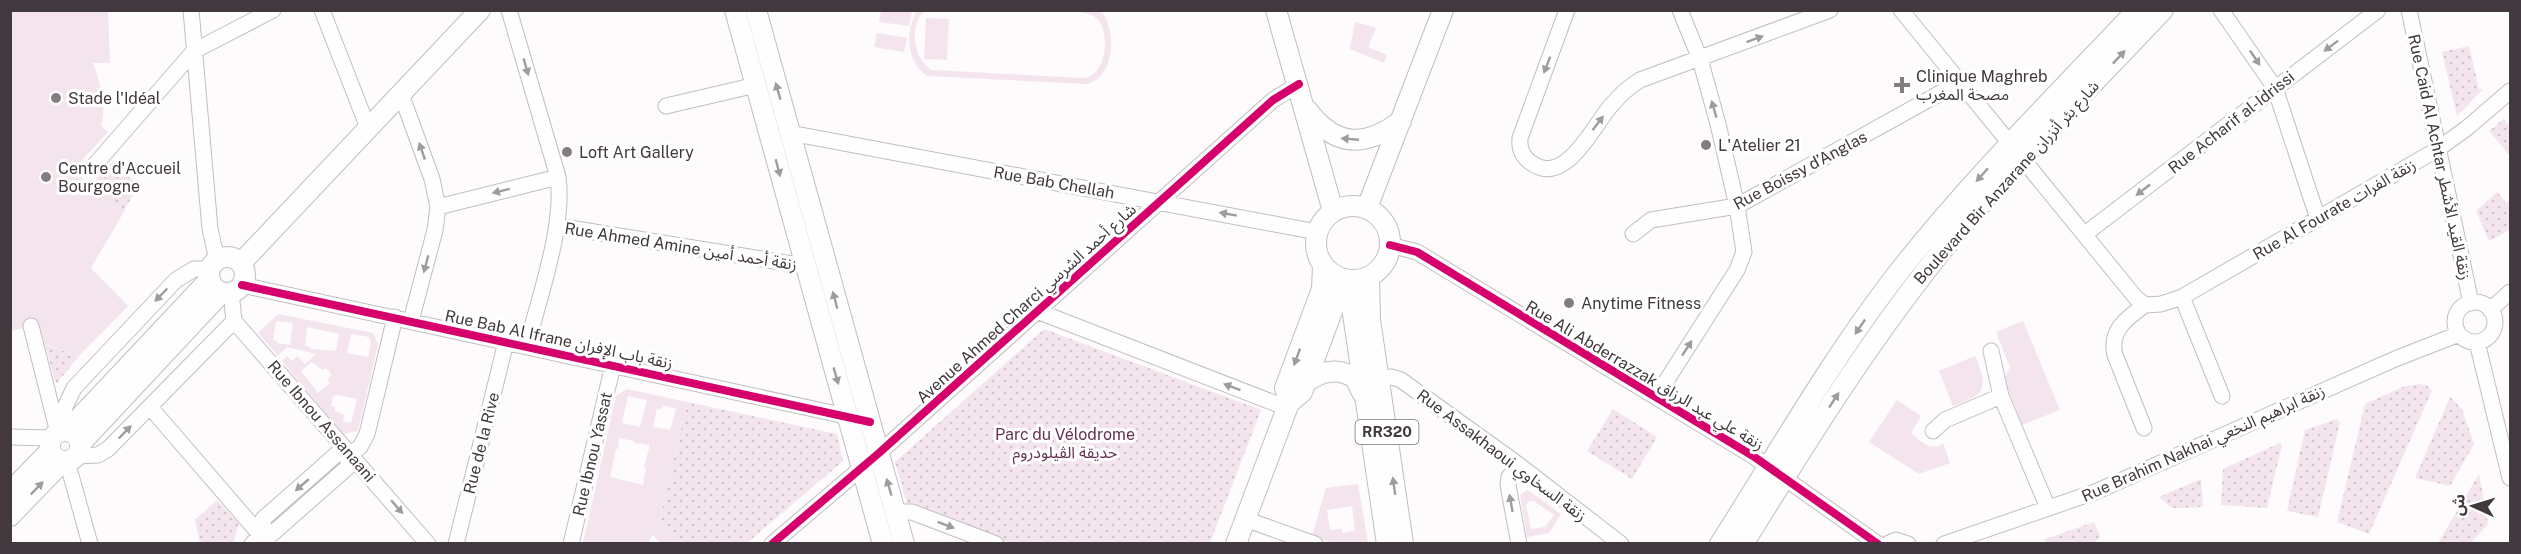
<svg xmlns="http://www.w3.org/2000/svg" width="2521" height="554" font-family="'Public Sans','Noto Sans Arabic',sans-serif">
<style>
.grass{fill:url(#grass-dots)}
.garden{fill:#f4e4ed;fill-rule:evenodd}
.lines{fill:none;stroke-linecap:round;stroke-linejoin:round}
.minor-casing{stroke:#c2bec0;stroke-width:17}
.major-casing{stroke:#c2bec0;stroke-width:22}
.minor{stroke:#fffeff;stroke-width:15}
.major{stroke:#fffeff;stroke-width:20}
.cycleway-casing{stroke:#fff;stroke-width:11}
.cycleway{stroke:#d6006c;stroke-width:8}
.oneway{fill:#a09c9e}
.poi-dot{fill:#837d80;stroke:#fff;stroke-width:2}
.labels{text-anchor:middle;stroke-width:6;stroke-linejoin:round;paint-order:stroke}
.shield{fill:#fff;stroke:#7a7477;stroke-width:1.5}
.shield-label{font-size:15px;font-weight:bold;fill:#41393d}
.poi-label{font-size:16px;fill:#41393d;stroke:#fff;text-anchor:start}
.street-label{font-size:16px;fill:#41393d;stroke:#fff}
.park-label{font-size:16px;fill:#673153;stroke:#fff}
</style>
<defs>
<pattern id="grass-dots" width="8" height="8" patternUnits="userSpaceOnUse" patternTransform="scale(1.5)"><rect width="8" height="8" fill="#f4e4ed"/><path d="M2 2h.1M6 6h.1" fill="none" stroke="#d2c4cc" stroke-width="1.8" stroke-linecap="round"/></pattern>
</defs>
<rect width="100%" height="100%" fill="#fdfbfc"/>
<path class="grass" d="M2469,46L2479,89H2483L2457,116L2442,52Z
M2504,119L2510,127V156L2489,131Z
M112,162L138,185L122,215L90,186Z
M2497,192L2506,203L2510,200V230L2489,241L2476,211Z
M1044,329L1261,410L1210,543H1010L907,504L895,462Z
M45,345L79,356L57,383L55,381Z
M2419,384L2426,385L2432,390L2369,534L2337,522L2365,404L2403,387Z
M2450,397L2462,409L2474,444L2450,486L2415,478Z
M687,402L837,434L843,461L747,543H676L659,524Z
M1613,409L1657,437L1632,479L1587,451Z
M2337,419L2340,422L2318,517L2287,511L2305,430Z
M2280,443L2282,445L2267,508L2221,505L2223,469Z
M2479,474L2488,524L2471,543H2438Z
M2201,479L2203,507L2172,508L2159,497Z
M217,500L239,524L233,543H200L195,520Z
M2094,522L2100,536L2095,543H2047L2043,540Z"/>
<path class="garden" d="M10,11H108L110,63H93C100,82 107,105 101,126L108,132L73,170L122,215L91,268L128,306L79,356L45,344L38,324L11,331Z
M881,11H912L909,26L879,22Z
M917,11H924C909,27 913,57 931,70L1083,78C1107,77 1112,29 1095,17C1085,9 1049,11 1035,10L1101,11C1117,29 1115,79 1086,84L927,76C906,61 905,32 917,11Z
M926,18L949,19L947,60L924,59Z
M1355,22L1376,28L1368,47L1387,55L1384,63L1350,49Z
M877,33L907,38L904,52L874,47Z
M278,314L373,333L378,344L358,431L343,434L282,361L287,356L292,361L297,356L305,364L316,354L287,347L278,356L258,333ZM276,321L293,323L290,345L277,343V341L273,340ZM307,327L339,334L336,351L313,349L305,345ZM351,334L369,337L371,342L368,357L347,353ZM312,362L322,370L326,368L332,375L327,379L330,383L318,393L301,371ZM337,395L357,399L351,423L343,421L344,415L335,411V407L331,406L333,396Z
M2023,321L2060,410L2022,425L2004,379L2010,367L1996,332Z
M1975,356C1989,389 1986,394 1953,406L1939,371Z
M627,389L687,402L659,524L676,543H660L653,535L648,543H583L616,396ZM628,396L647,400L640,427L622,423ZM663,405L676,409L670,430L653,427L657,409L661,410ZM619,438L634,441V443L650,445L644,467L646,468L643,485L610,477L616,449H618Z
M1897,400L1921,416L1911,433C1921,441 1931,453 1943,443L1950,463L1919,474L1869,442Z
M1358,484L1368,543H1333L1312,536L1326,488ZM1352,506L1355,531L1342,533V529L1330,530L1327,510Z
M1528,490L1561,514L1549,533L1527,537L1520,495ZM1529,501H1534L1554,515L1545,527L1531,529L1526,505Z"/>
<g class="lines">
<defs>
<path id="minor" d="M191,10L210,229L217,260
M322,10L368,128
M509,10L558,177C565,226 539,297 527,346
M1567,10L1520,138C1519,148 1522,156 1530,162C1564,188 1592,129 1609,108C1618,97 1628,87 1640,80L1830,10
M1901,10L2136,298L2145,305
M2221,10L2275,88L2318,219
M2409,10L2471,303
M401,94L432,179L438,207L435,230L411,321
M666,106L756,85
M790,133L1317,232
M92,168L194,51L273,10
M438,207L558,177
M557,226L805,266
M1633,234L1651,220L1737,206L1960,82
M2085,234L2378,10
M1390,245L1417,252L1753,456L1878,544
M242,285L855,418
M231,292L234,321L428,544
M2182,297L2222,396
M2455 322a20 20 0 1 1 40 0a20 20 0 1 1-40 0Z
M2145,305L2161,304L2182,297L2438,149L2467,128L2510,91
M2490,310L2510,292
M1037,311L1287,408
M31,326L58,433
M2477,342L2510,478
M1991,351L2001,396L2048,508
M1379,378L1392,377L1401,380L1519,465L1621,544
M1656,397L1737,270L1744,252L1737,206L1718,124L1700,59L1680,10
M150,407L268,544
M2144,428L2115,355C2109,330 2127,318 2145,305
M62,431L65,407L74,388L176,280L194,269H210
M1933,431L1945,420L2001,396
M10,437L52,438
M76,456L98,455L108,449L234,321
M348,456L360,447L367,434L395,317
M67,461L90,544
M1519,465L1509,477L1508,485L1519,544
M896,515L904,512H912L996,544
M1245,519L1315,544
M264,532L273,533L348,467V456
M252,544L264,532L263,519L338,453L348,456
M456,544L506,342
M571,544L613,365
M772,544L879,453L1273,100L1299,84
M1887,544L1896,540L1908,544
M1944,544L2095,492L2395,359L2459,334"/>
<path id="major" d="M735,10L883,544
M756,10L904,544
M1276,10L1333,211
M1308,111C1336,148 1366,147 1401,121
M1316 243a37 37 0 1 1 74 0a37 37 0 1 1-74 0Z
M1367,208L1443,10
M209 275a18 18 0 1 1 36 0a18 18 0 1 1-36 0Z
M241,263L480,10
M1369,277L1370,320L1403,544
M1348,280L1387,544
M1305,383C1321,371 1337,367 1355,378L1363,394
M1289,403L1285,388L1322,289L1323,265
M50 446a15 15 0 1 1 30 0a15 15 0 1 1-30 0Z
M67,431L210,279
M80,444L222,292
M10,492L50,451
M10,516L63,461
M1236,544L1289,403L1302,392L1344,279
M1720,544C1778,453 1832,358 1898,273C1971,180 2056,96 2137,10
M1743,544C1801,451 1858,358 1925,272C1997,179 2082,96 2163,10"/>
</defs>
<use href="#minor" class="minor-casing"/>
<use href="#major" class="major-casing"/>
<use href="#minor" class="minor"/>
<use href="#major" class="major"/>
<defs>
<path id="cycleway" d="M1390,245L1417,252L1753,456L1878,544
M242,285L870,422
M772,544L879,453L1273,100L1299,84"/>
</defs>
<use href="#cycleway" class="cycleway-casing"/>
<use href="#cycleway" class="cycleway"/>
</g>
<defs><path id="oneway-solid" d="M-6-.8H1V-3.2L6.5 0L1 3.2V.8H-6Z" transform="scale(1.5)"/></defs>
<g class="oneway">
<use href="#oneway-solid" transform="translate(1755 39) rotate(-20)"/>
<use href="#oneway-solid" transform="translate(2331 46) rotate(143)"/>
<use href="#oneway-solid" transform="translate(2119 57) rotate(-47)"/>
<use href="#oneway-solid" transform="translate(2255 58) rotate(56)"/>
<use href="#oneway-solid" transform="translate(1547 65) rotate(111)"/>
<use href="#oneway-solid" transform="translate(526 67) rotate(74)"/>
<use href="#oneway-solid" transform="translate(778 91) rotate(-106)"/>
<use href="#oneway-solid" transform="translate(1714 109) rotate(-106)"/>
<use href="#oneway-solid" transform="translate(1598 123) rotate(-53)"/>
<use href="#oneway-solid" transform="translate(1350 139) rotate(-175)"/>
<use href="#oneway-solid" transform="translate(422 151) rotate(-109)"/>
<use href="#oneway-solid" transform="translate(778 168) rotate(75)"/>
<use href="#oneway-solid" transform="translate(1982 175) rotate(132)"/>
<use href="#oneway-solid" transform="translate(2143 190) rotate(142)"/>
<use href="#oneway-solid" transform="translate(501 191) rotate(166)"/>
<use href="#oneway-solid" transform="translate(1228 214) rotate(-170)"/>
<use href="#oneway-solid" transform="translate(426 264) rotate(105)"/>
<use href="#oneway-solid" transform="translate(161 295) rotate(134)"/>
<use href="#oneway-solid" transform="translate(835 300) rotate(-105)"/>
<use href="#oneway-solid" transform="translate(1860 327) rotate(124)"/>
<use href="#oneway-solid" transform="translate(1687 348) rotate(-57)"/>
<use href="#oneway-solid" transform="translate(1297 357) rotate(110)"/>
<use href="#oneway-solid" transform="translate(836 376) rotate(74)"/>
<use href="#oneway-solid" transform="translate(1232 387) rotate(-159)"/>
<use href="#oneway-solid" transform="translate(1834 400) rotate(-57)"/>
<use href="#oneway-solid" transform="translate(125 432) rotate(-46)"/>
<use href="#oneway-solid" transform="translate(302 485) rotate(139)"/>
<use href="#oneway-solid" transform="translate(1394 486) rotate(-98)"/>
<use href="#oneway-solid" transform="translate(889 487) rotate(-106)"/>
<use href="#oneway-solid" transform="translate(37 488) rotate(-46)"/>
<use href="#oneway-solid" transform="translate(1511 503) rotate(-100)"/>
<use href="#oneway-solid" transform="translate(397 507) rotate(49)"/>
<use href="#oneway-solid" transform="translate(946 525) rotate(21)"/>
</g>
<g class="poi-dot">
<path d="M1899 76h6v6h6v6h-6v6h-6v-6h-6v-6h6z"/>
<circle cx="56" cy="98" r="6"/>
<circle cx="1706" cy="145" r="6"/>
<circle cx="567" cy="152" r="6"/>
<circle cx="46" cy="177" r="6"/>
<circle cx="1569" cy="303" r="6"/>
</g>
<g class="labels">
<rect class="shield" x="1355.5" y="420" width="63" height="24" rx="4.5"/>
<g class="shield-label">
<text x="1387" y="437">RR320</text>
</g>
<g class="poi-label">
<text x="1916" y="82">Clinique Maghreb<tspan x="1916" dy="18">مصحة المغرب</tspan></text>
<text x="68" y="104">Stade l'Idéal</text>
<text x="1718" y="151">L'Atelier 21</text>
<text x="579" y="158">Loft Art Gallery</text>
<text x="58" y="174">Centre d'Accueil<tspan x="58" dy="18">Bourgogne</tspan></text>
<text x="1581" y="309">Anytime Fitness</text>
</g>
<g class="street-label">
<text transform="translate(2231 122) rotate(-38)" y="6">Rue Acharif al-Idrissi</text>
<text transform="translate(2440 157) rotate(78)" y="6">Rue Caid Al Achtar زنقة القيد الأشطر</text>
<text transform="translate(1800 170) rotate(-28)" y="6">Rue Boissy d’Anglas</text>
<text transform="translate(1054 182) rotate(10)" y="6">Rue Bab Chellah</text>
<text transform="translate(2006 182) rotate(-48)" y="6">Boulevard Bir Anzarane شارع بئر أنزران</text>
<text transform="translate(2334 209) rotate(-30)" y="6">Rue Al Fourate زنقة الفرات</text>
<text transform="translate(681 246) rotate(9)" y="6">Rue Ahmed Amine زنقة أحمد أمين</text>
<text transform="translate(1026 303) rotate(-42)" y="6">Avenue Ahmed Charci شارع أحمد الشرسي</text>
<text transform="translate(559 339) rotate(12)" y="6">Rue Bab Al Ifrane زنقة باب الإفران</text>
<text transform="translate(1645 375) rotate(31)" y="6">Rue Ali Abderrazzak زنقة علي عبد الرزاق</text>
<text transform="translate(322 421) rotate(49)" y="6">Rue Ibnou Assanaani</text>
<text transform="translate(481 443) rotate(-76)" y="6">Rue de la Rive</text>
<text transform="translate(2203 443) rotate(-24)" y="6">Rue Brahim Nakhai زنقة ابراهيم النخعي</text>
<text transform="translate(592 454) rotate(-77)" y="6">Rue Ibnou Yassat</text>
<text transform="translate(1502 455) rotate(37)" y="6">Rue Assakhaoui زنقة السخاوي</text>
</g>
<g class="park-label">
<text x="1065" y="440">Parc du Vélodrome<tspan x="1065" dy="18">حديقة الڤيلودروم</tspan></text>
</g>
</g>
<rect width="2521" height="554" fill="none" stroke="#41393d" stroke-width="24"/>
<g transform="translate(2473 506) rotate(274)" stroke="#ffffff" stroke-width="4.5" paint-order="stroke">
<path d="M0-4.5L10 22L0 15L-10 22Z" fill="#41393d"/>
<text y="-9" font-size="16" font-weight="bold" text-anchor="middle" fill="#41393d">ش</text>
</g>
</svg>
